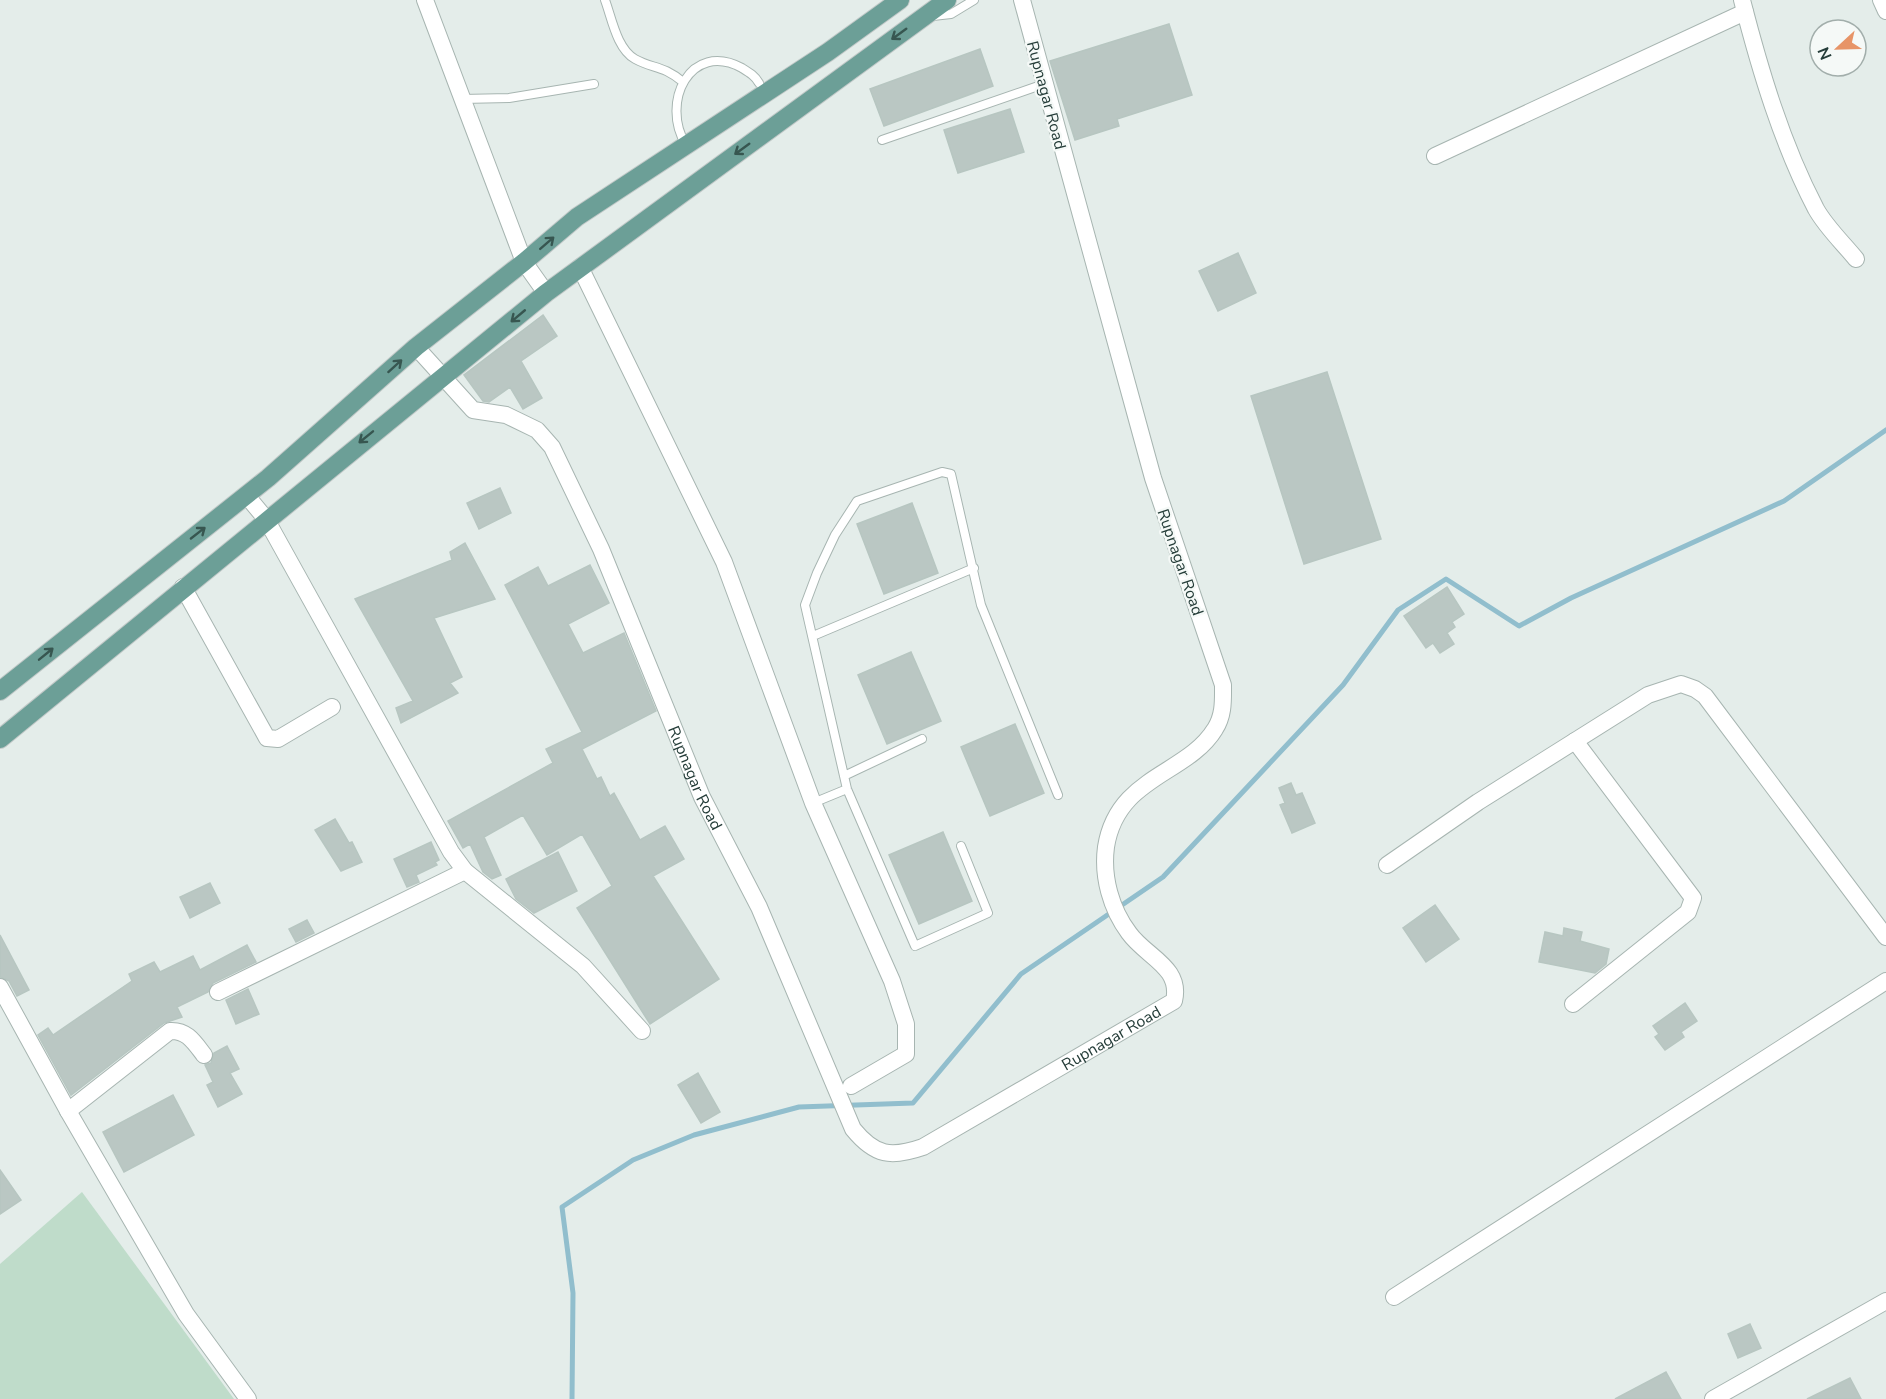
<svg xmlns="http://www.w3.org/2000/svg" width="1886" height="1399" font-family="'Nunito Sans',sans-serif">
<style>
.green{fill:#bfdcca}
.lines{fill:none;stroke-linecap:round;stroke-linejoin:round}
.stream{stroke:#91becd;stroke-width:5}
.building{fill:#bac7c3;stroke:#b7c6c1;stroke-width:1.5}
.service-casing{stroke:#a7b5b1;stroke-width:10}
.minor-casing{stroke:#a7b5b1;stroke-width:18}
.primary-casing{stroke:#c2c9c8;stroke-width:20}
.service{stroke:#fff;stroke-width:8}
.minor{stroke:#fff;stroke-width:16}
.primary{stroke:#6c9f97;stroke-width:18}
.oneway{stroke:#375650}
.labels{text-anchor:middle;stroke-width:4.5;stroke-linejoin:round;paint-order:stroke}
.street-label{font-size:16px;fill:#253d39;stroke:#f5f9f7}
</style>
<rect width="100%" height="100%" fill="#e4edea"/>
<path class="green" d="M82,1192L234,1399H0V1264Z"/>
<g class="lines">
<path class="stream" d="M572,1399L573,1293L562,1207L633,1160L694,1135L799,1107L913,1103L1021,974L1163,877L1343,685L1398,610L1446,579L1519,626L1571,598L1784,501L1886,430"/>
</g>
<path class="building" d="M1169,24L1192,95L1117,119L1119,126L1075,140L1050,61Z
M980,49L993,86L884,126L870,89Z
M1010,109L1024,152L958,173L944,130Z
M1238,253L1256,293L1218,311L1199,271Z
M543,315L557,336L521,361L542,398L523,409L510,387L489,402L483,401L464,375Z
M1327,372L1381,539L1304,564L1251,396Z
M500,488L511,513L479,529L467,503Z
M912,503L938,573L884,594L857,524Z
M465,543L495,599L434,618L462,677L450,683L458,693L401,723L396,708L413,701L355,599L452,560L450,552Z
M590,565L609,603L568,624L583,653L624,633L656,711L582,749L597,779L601,777L610,796L614,793L640,840L665,826L684,859L653,876L719,979L650,1024L577,908L612,886L582,834L547,855L523,815L484,837L501,875L492,879L483,872L470,844L463,848L448,821L553,763L546,749L582,732L505,585L538,567L548,586Z
M1447,587L1464,614L1452,622L1455,627L1447,633L1454,644L1440,653L1433,643L1426,648L1404,616Z
M911,652L941,721L887,744L858,675Z
M1015,724L1044,793L990,816L961,747Z
M1291,783L1296,795L1302,793L1315,823L1292,833L1280,805L1285,803L1279,788Z
M335,819L349,843L352,842L362,862L341,871L315,830Z
M943,832L972,901L919,924L889,855Z
M431,842L439,860L435,862L437,865L416,875L419,882L407,887L394,859Z
M558,852L577,891L534,913L516,899L506,879Z
M210,883L220,903L190,918L180,897Z
M1435,905L1459,939L1426,962L1403,928Z
M307,920L314,933L296,942L289,929Z
M1564,928L1582,932L1580,941L1609,949L1606,964L1595,973L1539,962L1545,932L1563,936Z
M0,935L29,990L17,996L9,981L0,977Z
M247,945L256,962L213,983L208,992L177,1007L182,1017L164,1023L71,1095L38,1035L48,1028L53,1035L132,981L129,974L154,962L160,972L193,956L200,970Z
M248,989L259,1014L236,1024L226,1000Z
M1685,1003L1697,1021L1681,1032L1684,1037L1665,1050L1655,1037L1659,1034L1653,1026Z
M227,1046L239,1069L230,1073L242,1094L218,1107L207,1085L213,1082L205,1065L211,1063L214,1053Z
M698,1073L720,1112L701,1123L678,1085Z
M173,1095L194,1135L124,1172L103,1132Z
M0,1170L21,1200L0,1214Z
M1750,1324L1761,1348L1738,1358L1728,1334Z
M1666,1372L1681,1399H1615Z
M1850,1378L1861,1399H1807Z"/>
<g class="lines">
<defs>
<path id="service" d="M605,0C612,19 617,49 635,59C653,69 663,65 683,82
M933,16L951,14L974,0
M462,99L509,98L594,84
M882,140L1044,84
M686,145C660,103 690,40 742,68C750,73 755,76 759,83
M813,636L974,568
M844,776L922,739
M813,803L847,789
M961,846L988,913L915,946L847,789L805,605L817,573L835,535L857,501L942,472L951,474L981,605L1058,795"/>
<g id="minor">
<path d="M425,0L524,262L546,293"/>
<path d="M1742,0C1760,70 1782,144 1816,209C1826,227 1843,243 1856,259"/>
<path d="M1881,0L1886,11"/>
<path d="M1435,156L1745,12"/>
<path d="M580,267L724,562L813,803L892,981L906,1024V1054L851,1086"/>
<path id="s1" d="M416,347L473,410L506,415L537,430L552,447L601,549L702,797L759,907L853,1129C875,1156 891,1158 923,1147L1174,1001C1182,967 1146,957 1129,933C1111,909 1102,877 1106,847C1117,776 1187,775 1215,729C1224,715 1223,700 1223,685L1153,478L1022,0"/>
<path d="M246,495L266,519L451,852L465,871L583,966L642,1031"/>
<path d="M183,587L267,738L278,739L332,707"/>
<path d="M1387,865L1478,802L1648,695L1681,684L1695,689L1705,696L1886,937"/>
<path d="M0,987L68,1111L186,1314L248,1399"/>
<path d="M218,992L465,871"/>
<path d="M1573,1004L1688,912L1693,898L1575,741"/>
<path d="M68,1111L170,1031C187,1030 194,1042 204,1055"/>
<path d="M1394,1297L1886,981"/>
<path d="M1713,1399L1886,1301"/>
</g>
<path id="primary" d="M0,691L268,478L416,347L524,262L577,217L828,52L900,0
M0,739L546,293L947,0"/>
</defs>
<use href="#service" class="service-casing"/>
<use href="#minor" class="minor-casing"/>
<use href="#primary" class="primary-casing"/>
<use href="#service" class="service"/>
<use href="#minor" class="minor"/>
<use href="#primary" class="primary"/>
</g>
<defs><path id="oneway-shaft" d="M-6 0H5M1.5-3L5.5 0L1.5 3" fill="none" stroke-width="1.6" stroke-linecap="round" stroke-linejoin="round" transform="scale(1.5)"/></defs>
<g class="oneway">
<use href="#oneway-shaft" transform="translate(899 34) rotate(144)"/>
<use href="#oneway-shaft" transform="translate(742 149) rotate(144)"/>
<use href="#oneway-shaft" transform="translate(547 243) rotate(-41)"/>
<use href="#oneway-shaft" transform="translate(518 316) rotate(140)"/>
<use href="#oneway-shaft" transform="translate(395 366) rotate(-42)"/>
<use href="#oneway-shaft" transform="translate(366 437) rotate(141)"/>
<use href="#oneway-shaft" transform="translate(198 533) rotate(-38)"/>
<use href="#oneway-shaft" transform="translate(46 654) rotate(-39)"/>
</g>
<g class="labels">
<g class="street-label">
<text transform="translate(1047 95) rotate(75)" y="6">Rupnagar Road</text>
<text transform="translate(1181 562) rotate(71)" y="6">Rupnagar Road</text>
<text dy="6" stroke="none"><textPath href="#s1" startOffset="536">Rupnagar Road</textPath></text>
<text dy="6" stroke="none"><textPath href="#s1" startOffset="1218">Rupnagar Road</textPath></text>
</g>
</g>
<g transform="translate(1838 48) rotate(248)"><circle r="28" fill="#f5f9f7" stroke="#a2aeab" stroke-width="1.5"/>
<path d="M0-4.5L10 22L0 15L-10 22Z" fill="#e79467"/>
<text y="-9" font-size="16" font-weight="bold" text-anchor="middle" fill="#253d39">N</text>
</g>
</svg>
